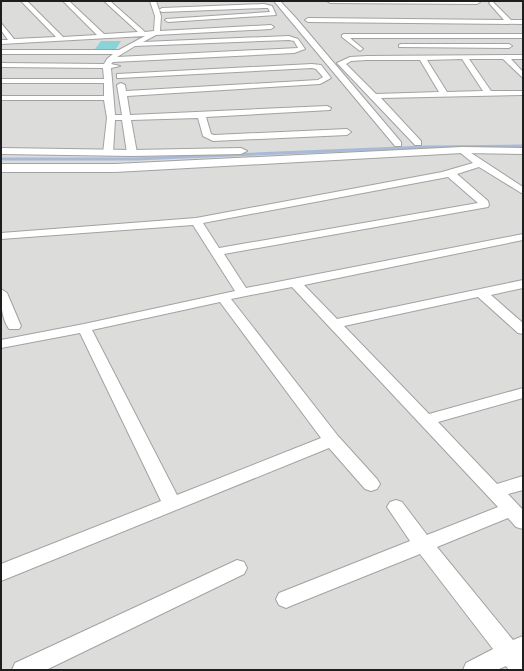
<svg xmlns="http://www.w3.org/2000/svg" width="524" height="671" font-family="'Work Sans',sans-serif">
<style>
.residential{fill:#dcdcdb}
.pitch{fill:#8ad3d7}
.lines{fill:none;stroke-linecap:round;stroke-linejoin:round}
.stream{stroke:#a9b9d8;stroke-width:3}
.minor-casing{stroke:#a2a2a2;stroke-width:2}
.tertiary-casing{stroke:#a2a2a2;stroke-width:2}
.minor{fill:#fff;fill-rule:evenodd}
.tertiary{fill:#fff;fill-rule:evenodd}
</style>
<rect width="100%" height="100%" fill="#edeee5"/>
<path class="residential" d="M1,1H523V670H1Z"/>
<path class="pitch" d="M101,41H121L116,49H95Z"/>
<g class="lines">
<path class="stream" d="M1,159H136L425,147L523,146"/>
<defs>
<path id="minor" d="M21,1H27L63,37L97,35L63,1H69L104,34L138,32L104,1H110L145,32L154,31L155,16L150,1H156L161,16L160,31L271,25L274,27L271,29L156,35L143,42L289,36L298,39L305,49L294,53L113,62L111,64L120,66L111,68L115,115H122L117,85L121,83L125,85L126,91L318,80L323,77L316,69L312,68L120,78H117V74L312,64L321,65L331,78L320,84L127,96L130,115L327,106L331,108L330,110L206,117L211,134L214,135L347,129L351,132L347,135L213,141L203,136L198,118L131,120L137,153L132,156L127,153L122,120H115L113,153L111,155H105L103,153L107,118L104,100H1V96H104V83H1V79H104L103,68L1,67V63L104,64L107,59L113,54H1V50H119L145,36L1,44V40H8L1,30V23L14,39L56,37ZM289,40L294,41L298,48L117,57L135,46Z
M274,1H280L295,17L401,142V146H395Z
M327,1H479L480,2L477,4L330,3Z
M492,1L511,20H523V24L308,22L305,20L308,18L504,20L489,3Z
M264,4L272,6L276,15L168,22L165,20L166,19L270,12L268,8H264L162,12L159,10L162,8Z
M344,34H523V38H350L362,48L363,49L360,51L342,37V35Z
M401,44H509L512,46L509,48L399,47V45Z
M523,55V59H511L523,72V78L503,59H469L491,91H523V95L381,98L421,141V145H415L337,63L350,57L367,56ZM462,59L483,91L447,92L427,60ZM367,60H420L439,92L376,94L346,64L351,61Z
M462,147L523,187V194L479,167L457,174L488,201L489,205L488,207L224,254L246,288L523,234V240L304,285L337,319L523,280V288L491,295L523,323V334L518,333L478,297L344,326L429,414L523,388V398L438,422L497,484L523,476V490L508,494L523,510V529L516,527L508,518L437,547L513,640L523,636V670H509L506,666L497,670H463L466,663L493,649L420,554L293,605L286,608L279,605L276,599L279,593L410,541L387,507L390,502L396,500L402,502L427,535L498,507L292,287L231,299L338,436L377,479L380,484L377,489L371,491L365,489L329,448L1,581V564L161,501L80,333L1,348V340L84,324L235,291L193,225L1,239V233L196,218L442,172L473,163L457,150ZM448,177L478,203L219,248L203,223ZM220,302L321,438L177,495L92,330Z
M1,289L7,293L21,326L19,329H9C1,317 1,303 1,289Z
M237,560L244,562L247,568L244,574L46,670H12L15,663Z"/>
<path id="tertiary" d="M462,147L523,148V154L462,153L115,172H1V164H115Z
M1,148L132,150L241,148L247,151L241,154L132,156L1,154Z"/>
</defs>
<use href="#minor" class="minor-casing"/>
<use href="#tertiary" class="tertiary-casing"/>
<use href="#minor" class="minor"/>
<use href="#tertiary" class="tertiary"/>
</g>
<rect width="524" height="671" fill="none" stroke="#1e1e1e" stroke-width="4"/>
</svg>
